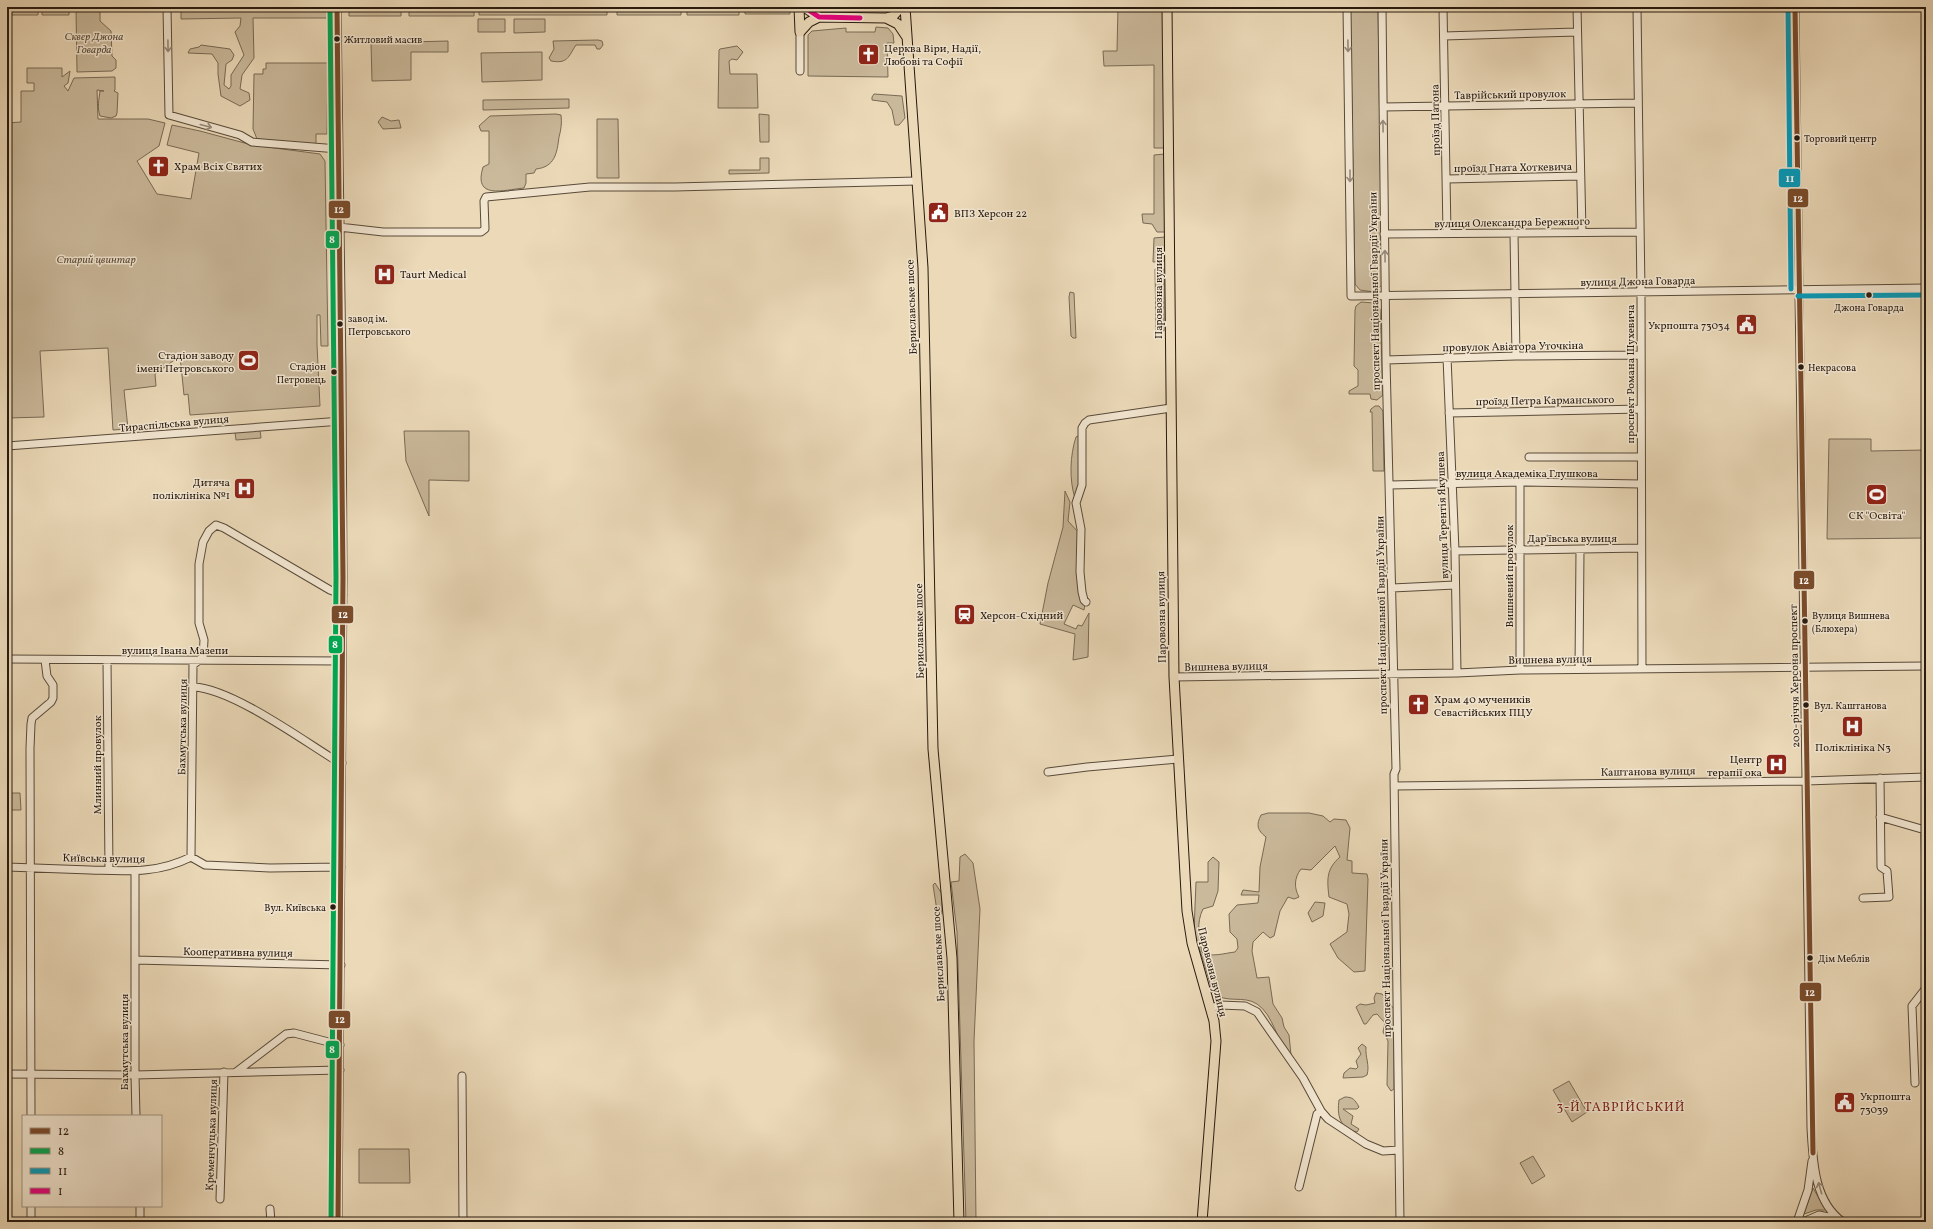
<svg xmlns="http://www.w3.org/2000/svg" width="1933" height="1229" font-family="Vollkorn,serif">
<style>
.green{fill:#cab99b;stroke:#786a55}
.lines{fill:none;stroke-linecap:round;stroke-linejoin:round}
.minor-casing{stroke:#584a39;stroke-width:9}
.major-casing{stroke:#271a0f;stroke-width:11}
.minor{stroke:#f2e6d1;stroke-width:7}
.major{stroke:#ebd9b8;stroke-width:9}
.bus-1-casing{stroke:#f2e6d1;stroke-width:8}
.bus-2-casing{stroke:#f2e6d1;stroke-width:8}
.bus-3-casing{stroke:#f2e6d1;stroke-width:8}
.bus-4-casing{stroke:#f2e6d1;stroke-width:8}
.bus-1{stroke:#7a4b2a;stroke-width:5}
.bus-2{stroke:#00a651;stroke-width:5}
.bus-3{stroke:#049bbb;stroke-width:5}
.bus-4{stroke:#e5007d;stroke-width:5}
.oneway{stroke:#978a7a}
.bus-dot{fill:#271a0f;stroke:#f2e6d1;stroke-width:1.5}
.labels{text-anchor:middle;stroke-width:3;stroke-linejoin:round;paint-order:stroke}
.bus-label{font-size:10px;fill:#271a0f;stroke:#f2e6d1;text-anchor:start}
.park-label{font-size:11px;font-style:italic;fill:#584a39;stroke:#f2e6d1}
.poi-label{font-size:11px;fill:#271a0f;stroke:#f2e6d1;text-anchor:start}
.street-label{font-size:11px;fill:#271a0f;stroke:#f2e6d1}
.quarter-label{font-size:13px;letter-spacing:1px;fill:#7a1f14;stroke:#f2e6d1}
.line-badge{stroke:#f2e6d1;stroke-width:1.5}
.badge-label{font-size:11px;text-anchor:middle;font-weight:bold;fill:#fff}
</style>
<rect width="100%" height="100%" fill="#ebd9b8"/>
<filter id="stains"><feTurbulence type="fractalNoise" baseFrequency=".005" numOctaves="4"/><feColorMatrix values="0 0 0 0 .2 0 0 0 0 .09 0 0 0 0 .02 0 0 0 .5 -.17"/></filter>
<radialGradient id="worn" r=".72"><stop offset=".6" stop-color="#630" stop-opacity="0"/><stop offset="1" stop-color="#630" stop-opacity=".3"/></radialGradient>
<path class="green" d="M7,7H38V15H10V13H7Z
M42,7H69V15H42Z
M100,7V21L111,31L112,56L116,60V68L112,71L77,72L76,8Z
M349,7H401V16H349Z
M813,7H892L889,13L886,14H821L814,11Z
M1118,7H1163L1165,148H1154V65L1104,66L1103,51H1117Z
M1350,7H1378L1382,285L1374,292L1360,290L1355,284Z
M409,8H474V16H409Z
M479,8H607V15H479Z
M790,8V14H745V9Z
M327,9V18H253L254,58L242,75L240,89L249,93L250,100L240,106L221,96L218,74V63L212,54L188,53L190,49L199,47L201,45L230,49L234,55L232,60L226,64L224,85L229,89L231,86V75L244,55L235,32L240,26L241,18L181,19V10Z
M617,9H681V15H617Z
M687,9H739V15H687Z
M478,19H505V32H478Z
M514,19H545V32L514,33Z
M876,27L888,28L893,34L894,43H887L888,77L808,76V35L812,31L846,28V32H875Z
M598,40L602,41L603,45L600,49H597L595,45H576C568,57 568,64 551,61L549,58L554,49L553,41Z
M448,41V52H411V80L372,81L371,43Z
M737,46L743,52L737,60L732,59L729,61L730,74H757L758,108H718L719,50L720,49Z
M542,52V80L482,82L481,53Z
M266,63H328L327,134H316V145L257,139L253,129L254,74H263V69H266Z
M27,68H62V77L70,71L68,83L64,86L68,91L74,78L115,77V90L114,91L118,93L117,113L116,116L111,118L100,116C97,108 99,99 100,91H104L97,90L98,119H148L165,123L159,146L137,161L157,194L191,199L199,153L167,145L172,125L200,131L252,145L320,154L325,161L328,346H321L320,315H317V345L320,406L190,415L188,394L184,395L180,356L155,374L156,386L124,390L128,429L113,430L108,348L40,351L44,417L7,418V123L21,122V91H34V83H27Z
M874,94L902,96L905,118L899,125H895L892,110L887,102L872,100V97Z
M569,99V108L483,110V100Z
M556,114L561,115C562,123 561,130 559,137C557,153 555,167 536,169L534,173L526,174V183L524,188C503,190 473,200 483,167L489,164V131H481L479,126L490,116Z
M759,114L769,115V142H760Z
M382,117L391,121L399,120L401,128L383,129L378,122Z
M597,119H618L619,178H597Z
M1165,154V232H1157L1152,224L1143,223L1142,214H1154V155Z
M760,158H769V173L729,174V170H760Z
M1165,237V261L1153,262L1154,238Z
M1155,269H1164V331H1156Z
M1070,292L1074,293L1076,338H1073L1071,336L1069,297Z
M1361,302L1374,303L1380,309L1383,395L1377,400L1371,399L1370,394H1349V391L1358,386V370L1354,366L1355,310L1356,306Z
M1375,406H1379L1383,411L1384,471H1373L1372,412H1370L1371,409Z
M260,430L261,438L236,440L235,432Z
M404,431H469V481L429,480V516L406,461Z
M1080,435V484L1075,498C1069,480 1070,455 1076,437Z
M1829,439H1871V451L1926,450V538L1827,539Z
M1065,491L1070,502L1068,521L1079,533L1085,604L1084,610L1073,605L1064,624L1076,629L1078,625L1082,626L1089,613L1088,657L1073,660L1075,634L1040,624L1048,583L1063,527Z
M7,793H20L21,810H7Z
M1268,813H1309L1323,816L1330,822L1334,819L1346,820L1350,828L1347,860L1352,861V873L1367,874L1368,879L1365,971L1354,972L1338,958L1330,944L1347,932L1349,914L1347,904L1329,897C1327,880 1326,869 1340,857L1335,846L1311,870L1301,869C1294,878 1294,888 1299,897L1294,899L1288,897L1280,911L1274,936L1270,938L1263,932L1253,942L1252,951L1257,978L1269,977L1273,1004L1282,1018L1284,1027L1289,1035L1291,1055C1276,1042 1274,1015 1257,1004C1244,995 1226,1004 1213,993L1194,931L1196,882H1208V862L1213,857L1219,862L1218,891L1213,906L1203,909C1196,923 1199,937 1202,952C1211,958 1225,953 1235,952L1238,948L1237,939L1230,932L1229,914L1237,905L1258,903L1259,895H1241L1243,890L1259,892L1260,867L1266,837C1257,830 1256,825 1261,815Z
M965,854L973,863L980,909L974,1041L976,1222H966L957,932L951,882L959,881L960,857Z
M935,883L942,894V914L937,911L933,885Z
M1315,902L1325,903L1323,916L1312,922L1308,913Z
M1376,993L1382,994L1394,1009V1089L1391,1091L1387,1085L1388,1041L1383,1032L1385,1023L1377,1014L1373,1015L1366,1024H1364L1356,1007L1360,1004L1366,1005L1375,1003L1374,998Z
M1362,1044L1366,1047C1365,1057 1370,1065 1367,1075L1363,1077L1343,1078L1344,1073L1350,1068L1356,1069L1358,1067L1356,1061L1361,1054L1358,1048Z
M1569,1081L1587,1112L1572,1122L1553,1090Z
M1345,1097C1353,1097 1355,1100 1359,1107L1357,1109H1343L1353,1116L1351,1124L1359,1129L1357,1132C1339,1128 1337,1115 1339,1100Z
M359,1149H409L410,1183H359Z
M1533,1156L1545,1176L1532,1184L1520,1163Z
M1813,1188L1826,1210H1816L1804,1214Z"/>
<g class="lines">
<defs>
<path id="minor" d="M167,7L169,115L240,135L252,142L338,149
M337,7L342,372L343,577L338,1222
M1347,7L1351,296L1926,288
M1382,7L1386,360L1396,769L1394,774L1400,1222
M1443,7L1447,233
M1577,7L1582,232
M1637,7L1641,292L1642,669
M1795,7C1799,381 1806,755 1811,1128C1813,1161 1814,1202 1843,1222
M1444,36L1577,32
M800,71V32
M1383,107L1638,103
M1447,179L1579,176
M339,227L383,232H481L485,229L484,201L486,197L590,187H675L917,181
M1514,233L1516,356
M1384,234L1640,232
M1447,357L1455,551L1457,673
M1386,360L1516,356L1640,355
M1449,413L1641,409
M7,446L342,421
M1529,457H1641
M1390,485L1520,482L1641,484
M1455,551L1641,548
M1392,588L1455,585
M1086,602L1084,600L1082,592L1080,572L1081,529L1076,503L1082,485V428L1085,423L1089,420L1171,408
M7,659L342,661
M107,660L109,870
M1579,669L1580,550
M1520,670V482
M1174,677L1457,673L1520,670L1926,666
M194,687C232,689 301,739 335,760L342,763
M1048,772L1087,767L1178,759
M1394,786L1806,781L1926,777
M1880,817L1925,830L1926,883
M191,857L193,665L203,657L204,640L199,623V564L203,542L209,531L216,525L224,528L330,590L343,595
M7,867C35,868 62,869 90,870C127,871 157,874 191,857L205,865L270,868L341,867
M135,871V1075L136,1116
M1863,898L1889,897L1887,871L1881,867L1880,778
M135,960L341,965
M1211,1008L1220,1005L1245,1006L1257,1012L1303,1078L1321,1111L1328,1119L1366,1144L1383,1151L1399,1150
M236,1072L286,1034L294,1033L340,1045
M7,1074L135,1075L340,1070
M462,1076L463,1222
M1915,1083L1912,1006L1926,988
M31,1116L30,748L31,724L32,718L51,702L53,698V685L47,676L45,660
M1299,1187L1317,1114L1321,1111
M220,1199L224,1072
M31,1206V1222
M140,1206V1222
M270,1209L271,1222
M1167,1222H1180
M1797,1222L1808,1190L1812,1161
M1803,1222L1819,1215L1838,1219"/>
<path id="major" d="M799,7L800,32
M804,7L819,17L886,18L893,16L901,7
M905,7L923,268L933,749L952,958L959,1222
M1167,7L1174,677L1187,911L1192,943L1214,1021L1216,1041L1202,1222
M886,18L898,24L906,36
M800,32L809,22L819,17"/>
</defs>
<use href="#minor" class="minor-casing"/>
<use href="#major" class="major-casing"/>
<use href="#minor" class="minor"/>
<use href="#major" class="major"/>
<defs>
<path id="bus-1" d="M337,7L343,577L338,1222
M1795,7L1813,1153"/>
<path id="bus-2" d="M330,7L336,577L331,1222"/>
<path id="bus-3" d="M1788,7L1791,289
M1798,296L1926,295"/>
<path id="bus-4" d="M804,7L819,17L860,18"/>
</defs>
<use href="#bus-1" class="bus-1-casing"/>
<use href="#bus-2" class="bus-2-casing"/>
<use href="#bus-3" class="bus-3-casing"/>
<use href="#bus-4" class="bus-4-casing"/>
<use href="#bus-1" class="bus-1"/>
<use href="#bus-2" class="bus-2"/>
<use href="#bus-3" class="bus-3"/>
<use href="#bus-4" class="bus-4"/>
</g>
<defs><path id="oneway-shaft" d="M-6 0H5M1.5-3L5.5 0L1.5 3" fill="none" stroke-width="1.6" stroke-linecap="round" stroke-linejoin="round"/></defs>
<g class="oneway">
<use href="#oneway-shaft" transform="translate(168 46) rotate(89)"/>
<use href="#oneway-shaft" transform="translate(1348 46) rotate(89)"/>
<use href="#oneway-shaft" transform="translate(206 126) rotate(15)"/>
<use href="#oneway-shaft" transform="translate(1383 126) rotate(-91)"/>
<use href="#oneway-shaft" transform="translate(1350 176) rotate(90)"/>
<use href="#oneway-shaft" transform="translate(1385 256) rotate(-91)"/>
<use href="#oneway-shaft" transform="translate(1820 1188) rotate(-106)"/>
</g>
<defs>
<symbol id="church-square" viewBox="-11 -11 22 22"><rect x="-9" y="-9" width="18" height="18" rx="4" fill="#8f2418" stroke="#f2e6d1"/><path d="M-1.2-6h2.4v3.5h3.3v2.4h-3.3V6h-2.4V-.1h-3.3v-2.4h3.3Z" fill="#fff"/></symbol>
<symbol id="civic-square" viewBox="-11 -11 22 22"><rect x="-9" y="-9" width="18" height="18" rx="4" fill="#8f2418" stroke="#f2e6d1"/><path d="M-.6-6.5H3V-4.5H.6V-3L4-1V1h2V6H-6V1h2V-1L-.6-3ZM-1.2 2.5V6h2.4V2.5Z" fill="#fff"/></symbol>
<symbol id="hospital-square" viewBox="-11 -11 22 22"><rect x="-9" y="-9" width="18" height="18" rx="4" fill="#8f2418" stroke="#f2e6d1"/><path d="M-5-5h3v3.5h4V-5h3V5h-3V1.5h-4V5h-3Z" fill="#fff"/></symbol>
<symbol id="stadium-square" viewBox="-11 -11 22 22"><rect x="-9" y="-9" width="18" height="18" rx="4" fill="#8f2418" stroke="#f2e6d1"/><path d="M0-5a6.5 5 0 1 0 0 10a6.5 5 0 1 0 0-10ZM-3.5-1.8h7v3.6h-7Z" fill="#fff"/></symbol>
<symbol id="station-square" viewBox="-11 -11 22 22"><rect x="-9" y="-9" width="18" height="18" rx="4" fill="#8f2418" stroke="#f2e6d1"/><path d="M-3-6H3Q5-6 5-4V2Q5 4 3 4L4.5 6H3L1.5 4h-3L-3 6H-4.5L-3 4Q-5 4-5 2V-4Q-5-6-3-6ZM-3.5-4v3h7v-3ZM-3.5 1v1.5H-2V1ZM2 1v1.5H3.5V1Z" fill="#fff"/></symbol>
</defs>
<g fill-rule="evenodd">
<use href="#church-square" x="856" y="42" width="25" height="25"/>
<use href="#church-square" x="146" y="154" width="25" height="25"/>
<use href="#civic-square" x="926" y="200" width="25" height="25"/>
<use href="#hospital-square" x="372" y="262" width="25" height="25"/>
<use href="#civic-square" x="1734" y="312" width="25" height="25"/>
<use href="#stadium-square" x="236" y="348" width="25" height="25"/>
<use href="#hospital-square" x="232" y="476" width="25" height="25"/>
<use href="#stadium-square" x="1864" y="482" width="25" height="25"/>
<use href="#station-square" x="952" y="602" width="25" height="25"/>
<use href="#church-square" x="1406" y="692" width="25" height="25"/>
<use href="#hospital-square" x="1840" y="714" width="25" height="25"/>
<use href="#hospital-square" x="1764" y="752" width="25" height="25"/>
<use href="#civic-square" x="1832" y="1090" width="25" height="25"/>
</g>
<g class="bus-dot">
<circle cx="337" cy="39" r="3.5"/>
<circle cx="1797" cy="138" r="3.5"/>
<circle cx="1869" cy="295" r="3.5"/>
<circle cx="340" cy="324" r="3.5"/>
<circle cx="1801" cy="367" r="3.5"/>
<circle cx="334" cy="372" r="3.5"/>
<circle cx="1805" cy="621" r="3.5"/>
<circle cx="1806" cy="705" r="3.5"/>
<circle cx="333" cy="907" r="3.5"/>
<circle cx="1810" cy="958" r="3.5"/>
</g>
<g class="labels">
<g class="bus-label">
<text x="344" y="43">Житловий масив</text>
<text x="1804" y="142">Торговий центр</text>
<text x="1869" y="311" text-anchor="middle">Джона Говарда</text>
<text x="348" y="322">завод ім.<tspan x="348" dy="13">Петровського</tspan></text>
<text x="326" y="370" text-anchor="end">Стадіон<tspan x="326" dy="13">Петровець</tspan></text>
<text x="1808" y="371">Некрасова</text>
<text x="1812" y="619">Вулиця Вишнева<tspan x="1812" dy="13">(Блюхера)</tspan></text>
<text x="1814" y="709">Вул. Каштанова</text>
<text x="326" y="911" text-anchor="end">Вул. Київська</text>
<text x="1818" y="962">Дім Меблів</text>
</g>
<g class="park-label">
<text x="94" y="40">Сквер Джона<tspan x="94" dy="13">Говарда</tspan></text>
<text x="96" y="263">Старий цвинтар</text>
</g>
<g class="poi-label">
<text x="884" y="52">Церква Віри, Надії,<tspan x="884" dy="13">Любові та Софії</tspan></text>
<text x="174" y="170">Храм Всіх Святих</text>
<text x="954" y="217">ВПЗ Херсон 22</text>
<text x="400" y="278">Taurt Medical</text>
<text x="1730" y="329" text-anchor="end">Укрпошта 73034</text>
<text x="234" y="359" text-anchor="end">Стадіон заводу<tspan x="234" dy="13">імені Петровського</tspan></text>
<text x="230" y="486" text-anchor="end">Дитяча<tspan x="230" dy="13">поліклініка №1</tspan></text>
<text x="1877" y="519" text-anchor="middle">СК "Освіта"</text>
<text x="980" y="619">Херсон-Східний</text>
<text x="1434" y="703">Храм 40 мучеників<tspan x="1434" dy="13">Севастійських ПЦУ</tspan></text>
<text x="1853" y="751" text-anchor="middle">Поліклініка N3</text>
<text x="1762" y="763" text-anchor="end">Центр<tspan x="1762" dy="13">терапії ока</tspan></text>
<text x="1860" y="1100">Укрпошта<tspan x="1860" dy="13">73039</tspan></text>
</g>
<g class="street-label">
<text transform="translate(1510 94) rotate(-1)" y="4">Таврійський провулок</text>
<text transform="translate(1435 120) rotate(-91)" y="4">проїзд Патона</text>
<text transform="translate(1513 167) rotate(-1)" y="4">проїзд Гната Хоткевича</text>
<text transform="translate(1512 222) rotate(-1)" y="4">вулиця Олександра Бережного</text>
<text transform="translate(1638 281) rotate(-1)" y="4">вулиця Джона Говарда</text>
<text transform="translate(1374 291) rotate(-91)" y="4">проспект Національної Гвардії України</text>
<text transform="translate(1158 293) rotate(-90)" y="4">Паровозна вулиця</text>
<text transform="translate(911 307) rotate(-92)" y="4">Бериславське шосе</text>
<text transform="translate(1513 346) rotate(-1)" y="4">провулок Авіатора Уточкіна</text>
<text transform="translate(1630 374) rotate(-90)" y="4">проспект Романа Шухевича</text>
<text transform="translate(1545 400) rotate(-1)" y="4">проїзд Петра Карманського</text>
<text transform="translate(174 423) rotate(-5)" y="4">Тираспільська вулиця</text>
<text x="1527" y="477">вулиця Академіка Глушкова</text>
<text transform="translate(1442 515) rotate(-92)" y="4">вулиця Терентія Якушева</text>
<text x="1572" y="542">Дар'ївська вулиця</text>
<text transform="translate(1509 576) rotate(-90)" y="4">Вишневий провулок</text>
<text transform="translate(1381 615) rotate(-91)" y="4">проспект Національної Гвардії України</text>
<text transform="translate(1161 617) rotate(-91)" y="4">Паровозна вулиця</text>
<text transform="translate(919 631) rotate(-91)" y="4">Бериславське шосе</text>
<text x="175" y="654">вулиця Івана Мазепи</text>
<text transform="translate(1550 659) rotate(-1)" y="4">Вишнева вулиця</text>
<text transform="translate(1226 666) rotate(-1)" y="4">Вишнева вулиця</text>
<text transform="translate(1794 676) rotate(-91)" y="4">200-річчя Херсона проспект</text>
<text transform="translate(182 727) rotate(-89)" y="4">Бахмутська вулиця</text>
<text transform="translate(97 765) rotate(-90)" y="4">Млинний провулок</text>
<text transform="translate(1648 771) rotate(-1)" y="4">Каштанова вулиця</text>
<text transform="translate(104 858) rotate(1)" y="4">Київська вулиця</text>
<text transform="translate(1385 938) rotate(-91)" y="4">проспект Національної Гвардії України</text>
<text transform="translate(238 952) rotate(1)" y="4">Кооперативна вулиця</text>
<text transform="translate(938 954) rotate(-93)" y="4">Бериславське шосе</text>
<text transform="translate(1213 972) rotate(76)" y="4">Паровозна вулиця</text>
<text transform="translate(124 1042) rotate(-90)" y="4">Бахмутська вулиця</text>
<text transform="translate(211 1135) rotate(-88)" y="4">Кременчуцька вулиця</text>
</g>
<g class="quarter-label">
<text x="1621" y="1111">3-Й ТАВРІЙСЬКИЙ</text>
</g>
</g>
<g class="line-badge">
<rect x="1778" y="168" width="23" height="20" rx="4" fill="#049bbb"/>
<rect x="1787" y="188" width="22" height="20" rx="4" fill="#7a4b2a"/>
<rect x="328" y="200" width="23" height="19" rx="4" fill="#7a4b2a"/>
<rect x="325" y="230" width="15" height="19" rx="4" fill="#00a651"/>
<rect x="1793" y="570" width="22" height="20" rx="4" fill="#7a4b2a"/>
<rect x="331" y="605" width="23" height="19" rx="4" fill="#7a4b2a"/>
<rect x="328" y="635" width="15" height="19" rx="4" fill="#00a651"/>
<rect x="1799" y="982" width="23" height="20" rx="4" fill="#7a4b2a"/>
<rect x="328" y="1010" width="23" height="19" rx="4" fill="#7a4b2a"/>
<rect x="325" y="1040" width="15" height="19" rx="4" fill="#00a651"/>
</g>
<g class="badge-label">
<text x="1790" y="182">11</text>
<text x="1798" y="202">12</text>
<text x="339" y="213">12</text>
<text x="332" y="243">8</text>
<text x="1804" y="584">12</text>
<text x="343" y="618">12</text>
<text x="335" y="648">8</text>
<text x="1810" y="996">12</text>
<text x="340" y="1023">12</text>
<text x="332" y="1053">8</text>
</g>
<rect width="1933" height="1229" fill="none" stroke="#ebd9b8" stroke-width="24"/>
<rect x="8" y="8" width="1917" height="1213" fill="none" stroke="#271a0f" stroke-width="2"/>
<rect x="12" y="12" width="1909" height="1205" fill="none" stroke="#271a0f"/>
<rect x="22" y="1115" width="140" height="92" fill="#f2e6d1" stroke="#a19483"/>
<rect x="30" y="1128" width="20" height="6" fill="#7a4b2a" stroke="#a19483"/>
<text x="58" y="1135" font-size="12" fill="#271a0f">12</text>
<rect x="30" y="1148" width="20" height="6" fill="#00a651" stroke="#a19483"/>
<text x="58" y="1155" font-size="12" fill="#271a0f">8</text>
<rect x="30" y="1168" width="20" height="6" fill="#049bbb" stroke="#a19483"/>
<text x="58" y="1175" font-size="12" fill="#271a0f">11</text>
<rect x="30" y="1188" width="20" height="6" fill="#e5007d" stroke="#a19483"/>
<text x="58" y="1195" font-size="12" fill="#271a0f">1</text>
<rect width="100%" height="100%" filter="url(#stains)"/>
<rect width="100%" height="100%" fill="url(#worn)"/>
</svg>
